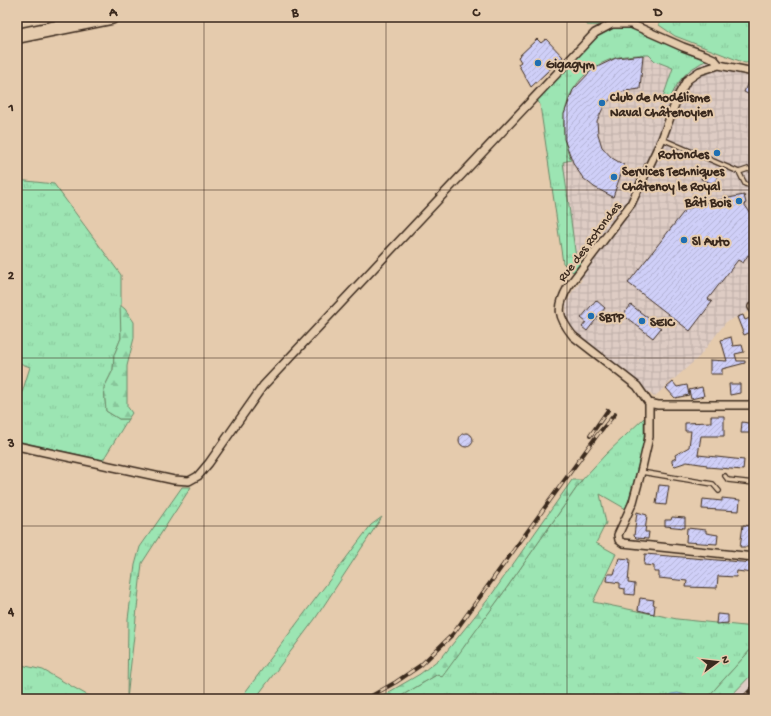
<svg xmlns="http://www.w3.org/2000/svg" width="771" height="716" font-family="'Gochi Hand',sans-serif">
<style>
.built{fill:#deccc4}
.industrial{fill:url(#industrial-grid)}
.grass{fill:url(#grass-tufts);stroke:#6c8868}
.forest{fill:url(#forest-firs);stroke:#6c8868}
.water{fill:url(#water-ripples);stroke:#728fa1}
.building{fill:url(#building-hatch);stroke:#3b2a1e}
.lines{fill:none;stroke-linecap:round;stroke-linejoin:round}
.service-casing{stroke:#3b2a1e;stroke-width:6}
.minor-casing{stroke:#3b2a1e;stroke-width:10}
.motorway-casing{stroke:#3b2a1e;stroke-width:17}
.service{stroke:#e5cbad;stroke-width:3.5}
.minor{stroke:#e5cbad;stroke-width:7}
.motorway{stroke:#e5cbad;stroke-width:14}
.rail-casing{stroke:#3b2a1e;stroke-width:4}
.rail{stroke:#e5cbad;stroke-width:2.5;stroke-dasharray:8;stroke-linecap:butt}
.grid{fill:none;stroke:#3b2a1e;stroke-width:1;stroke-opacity:0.55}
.poi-dot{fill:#1f6fb2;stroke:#e5cbad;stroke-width:1.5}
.labels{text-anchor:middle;stroke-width:4;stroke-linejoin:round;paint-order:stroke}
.poi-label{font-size:13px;font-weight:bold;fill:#3b2a1e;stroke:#e5cbad;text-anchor:start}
.street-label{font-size:13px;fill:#3b2a1e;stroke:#e5cbad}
.neatline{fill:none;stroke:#3b2a1e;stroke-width:1.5}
.grid-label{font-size:13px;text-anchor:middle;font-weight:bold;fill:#3b2a1e}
</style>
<defs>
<pattern id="industrial-grid" width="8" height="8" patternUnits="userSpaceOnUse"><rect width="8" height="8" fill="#deccc4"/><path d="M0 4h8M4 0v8" fill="none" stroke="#bfafa8"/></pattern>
<pattern id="grass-tufts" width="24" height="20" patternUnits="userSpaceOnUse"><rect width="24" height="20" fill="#9ce5b3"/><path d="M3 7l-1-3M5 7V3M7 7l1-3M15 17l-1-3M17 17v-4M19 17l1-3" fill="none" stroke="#87c59a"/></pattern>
<pattern id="forest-firs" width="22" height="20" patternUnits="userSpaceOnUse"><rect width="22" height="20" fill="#9ce5b3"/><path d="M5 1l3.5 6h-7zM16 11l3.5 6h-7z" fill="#87c59a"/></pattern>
<pattern id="water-ripples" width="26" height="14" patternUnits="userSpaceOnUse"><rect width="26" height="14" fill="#97d2f8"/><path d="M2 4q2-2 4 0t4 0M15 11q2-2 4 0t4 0" fill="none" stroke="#83b4d4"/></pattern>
<pattern id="building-hatch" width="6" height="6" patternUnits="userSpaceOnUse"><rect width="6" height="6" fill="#cfcff8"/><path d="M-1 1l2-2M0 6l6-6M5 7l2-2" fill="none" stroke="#b3b2d4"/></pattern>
</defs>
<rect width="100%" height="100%" fill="#e5cbad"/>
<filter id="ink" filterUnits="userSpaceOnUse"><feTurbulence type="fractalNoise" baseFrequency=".025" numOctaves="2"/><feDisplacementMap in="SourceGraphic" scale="8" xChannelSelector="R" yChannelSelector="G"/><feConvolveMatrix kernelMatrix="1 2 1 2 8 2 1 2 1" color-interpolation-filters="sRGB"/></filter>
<g filter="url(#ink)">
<path class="built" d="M754,672V696L751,699H728Z"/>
<path class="industrial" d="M638,30L674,47L709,59L716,70H727L754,78V309L726,322L699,357L654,397L578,334L571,326L567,317L566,305L572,292L582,280L563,263L540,105L537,99L567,68L593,38Z"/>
<path class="grass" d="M588,17H631L630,20C616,21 601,27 587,25Z
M659,17H754V62L745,63L675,36L659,25Z
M618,26C638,25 656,40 674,47C685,51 697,55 709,59C706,62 701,62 698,65C683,73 676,85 670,99L663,97L673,68L655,61L649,55C635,55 622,55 609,60C567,76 554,121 571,160L563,162L576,258L582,261L573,272L563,263L540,105L537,99C547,89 557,79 567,68C584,50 593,33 618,26Z
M17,180L54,184L121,275V338L114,355L113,370L104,388L106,411L119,419H128L103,460L17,441V409L30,367L17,362Z
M644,418V445L626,509L600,494L606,523L596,543L616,554L593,602L677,619L754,627V646L706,699C687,699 681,687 663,699H396L438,674L441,677L501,596L582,480L605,455Z
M182,487H191L142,563L127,699L128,619L135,565L140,547Z
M382,517L315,619L255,699H240L371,525Z
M17,664L43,670L87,695L98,699H17Z"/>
<path class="forest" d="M120,305L125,309L134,322V338L127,366V406L132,413L128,419H119L106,411L104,388L113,370L114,355L121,338Z
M572,480H582L501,596L442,677L438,674L396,699H377L420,674L443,656L490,597Z
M754,646V672L728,699H706Z"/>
<path class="water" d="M678,693L695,699H663L671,694Z"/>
<path class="building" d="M537,39L541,43L546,39L563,57L531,87L518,64L521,62L518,57Z
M643,55L640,89L625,91L614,95L603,108L597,121L598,134L602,147L612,158L624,165L613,197L594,187L583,178L574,165L564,139V114L573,90L593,69L616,58Z
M748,82L754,84V97L744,92Z
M704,170L718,176L714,184L701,179Z
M744,195L746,203L744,204L754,218V257L748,255L743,263L738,260L708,299L712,302L690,331L628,283L686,209L708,202Z
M596,300L605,308L587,331L582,327L586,322L581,318Z
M631,305L661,328L653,338L623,315Z
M743,315L745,320L750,318L754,329V331L744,335L737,317Z
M731,337L733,346L742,345L744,352L735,354L737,361H745V363L722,369V374H710V360L727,361L721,340Z
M673,382L677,387L687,385L689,395L675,398L666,388Z
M729,384H740V393L730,395Z
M702,387L704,396L691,399L689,390Z
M711,416H724V436H701L698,455L744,460L743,470L707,467V465L687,462L675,466L672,463V460L676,458L675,455L689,447L691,431H685V423L711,422Z
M742,422L754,424V433H741Z
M459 440a7 7 0 1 1 14 0a7 7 0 1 1-14 0Z
M659,485L669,486L666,505L656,504Z
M722,498L740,500L739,511L702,509L703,499L722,501Z
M637,512L647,515L645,532H649L648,539L636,538L634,536Z
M672,517L685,518V528L665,526V520H671Z
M743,525L754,526V547H740Z
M687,528L706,530V533L718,535L717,544L686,542Z
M645,554L753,563L752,573L737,571L736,577L718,576L717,588L686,587L687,581L659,578V572H654V566L644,565Z
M619,558L630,559L628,583L635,584L634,595L625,594V589L620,588V583L607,581L608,574H614Z
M640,598L654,600L653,604L655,605L654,614L638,610Z
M717,614L728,615V623L716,624Z"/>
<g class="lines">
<defs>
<path id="service" d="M662,139L739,172L748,169L754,171
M739,172L745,184L754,186
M641,472L713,484L719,491
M725,476L728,480L754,483"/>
<path id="minor" d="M754,72L719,65L700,71L687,80L678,96L662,139L631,204L568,287C556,308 558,317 573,336L637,386L649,403L658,405H754
M752,307L754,310
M649,403V437L641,472L633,502L618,535L619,540L623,543L754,557
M17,446L174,480L189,481L198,476L209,463L263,386L595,33L612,24H631L683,47L705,55L714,59L719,65"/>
<path id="motorway" d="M17,36L111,17"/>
</defs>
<use href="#service" class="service-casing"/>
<use href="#minor" class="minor-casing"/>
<use href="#motorway" class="motorway-casing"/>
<use href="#service" class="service"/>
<use href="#minor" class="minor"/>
<use href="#motorway" class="motorway"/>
<defs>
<path id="rail" d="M590,436L608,410
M366,699L396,682L421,665L453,634L598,434L615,414
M742,699L754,686"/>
</defs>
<use href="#rail" class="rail-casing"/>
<use href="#rail" class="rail"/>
</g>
</g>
<path class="grid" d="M204,17V699M386,17V699M567,17V699M17,190H754M17,358H754M17,526H754"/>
<g class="poi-dot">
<circle cx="538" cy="63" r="4"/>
<circle cx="602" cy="103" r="4"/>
<circle cx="717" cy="153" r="4"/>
<circle cx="614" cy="177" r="4"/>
<circle cx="739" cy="201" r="4"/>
<circle cx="684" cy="240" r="4"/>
<circle cx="591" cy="316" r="4"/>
<circle cx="642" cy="321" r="4"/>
</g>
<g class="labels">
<g class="poi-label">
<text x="546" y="68">Gigagym</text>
<text x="610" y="101">Club de Modélisme<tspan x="610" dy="15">Naval Châtenoyien</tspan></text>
<text x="709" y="158" text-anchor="end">Rotondes</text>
<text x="622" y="175">Services Techniques<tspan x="622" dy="15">Châtenoy le Royal</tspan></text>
<text x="731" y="206" text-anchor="end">Bâti Bois</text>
<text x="692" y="245">Sl Auto</text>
<text x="599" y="321">SBTP</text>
<text x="650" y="326">SEIC</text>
</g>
<g class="street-label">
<text transform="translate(588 241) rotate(-53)" y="5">Rue des Rotondes</text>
</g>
</g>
<rect width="771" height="716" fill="none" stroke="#e5cbad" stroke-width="44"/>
<g transform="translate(717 662) rotate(75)" stroke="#e5cbad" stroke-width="3" paint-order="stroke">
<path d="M0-3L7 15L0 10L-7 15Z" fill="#3b2a1e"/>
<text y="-6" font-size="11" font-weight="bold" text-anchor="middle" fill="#3b2a1e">N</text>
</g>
<rect x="22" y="22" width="727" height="672" class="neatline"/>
<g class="grid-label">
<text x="113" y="16">A</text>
<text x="295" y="16">B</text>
<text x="476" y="16">C</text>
<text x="658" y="16">D</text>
<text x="11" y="111">1</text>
<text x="11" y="279">2</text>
<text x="11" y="447">3</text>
<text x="11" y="615">4</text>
</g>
</svg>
